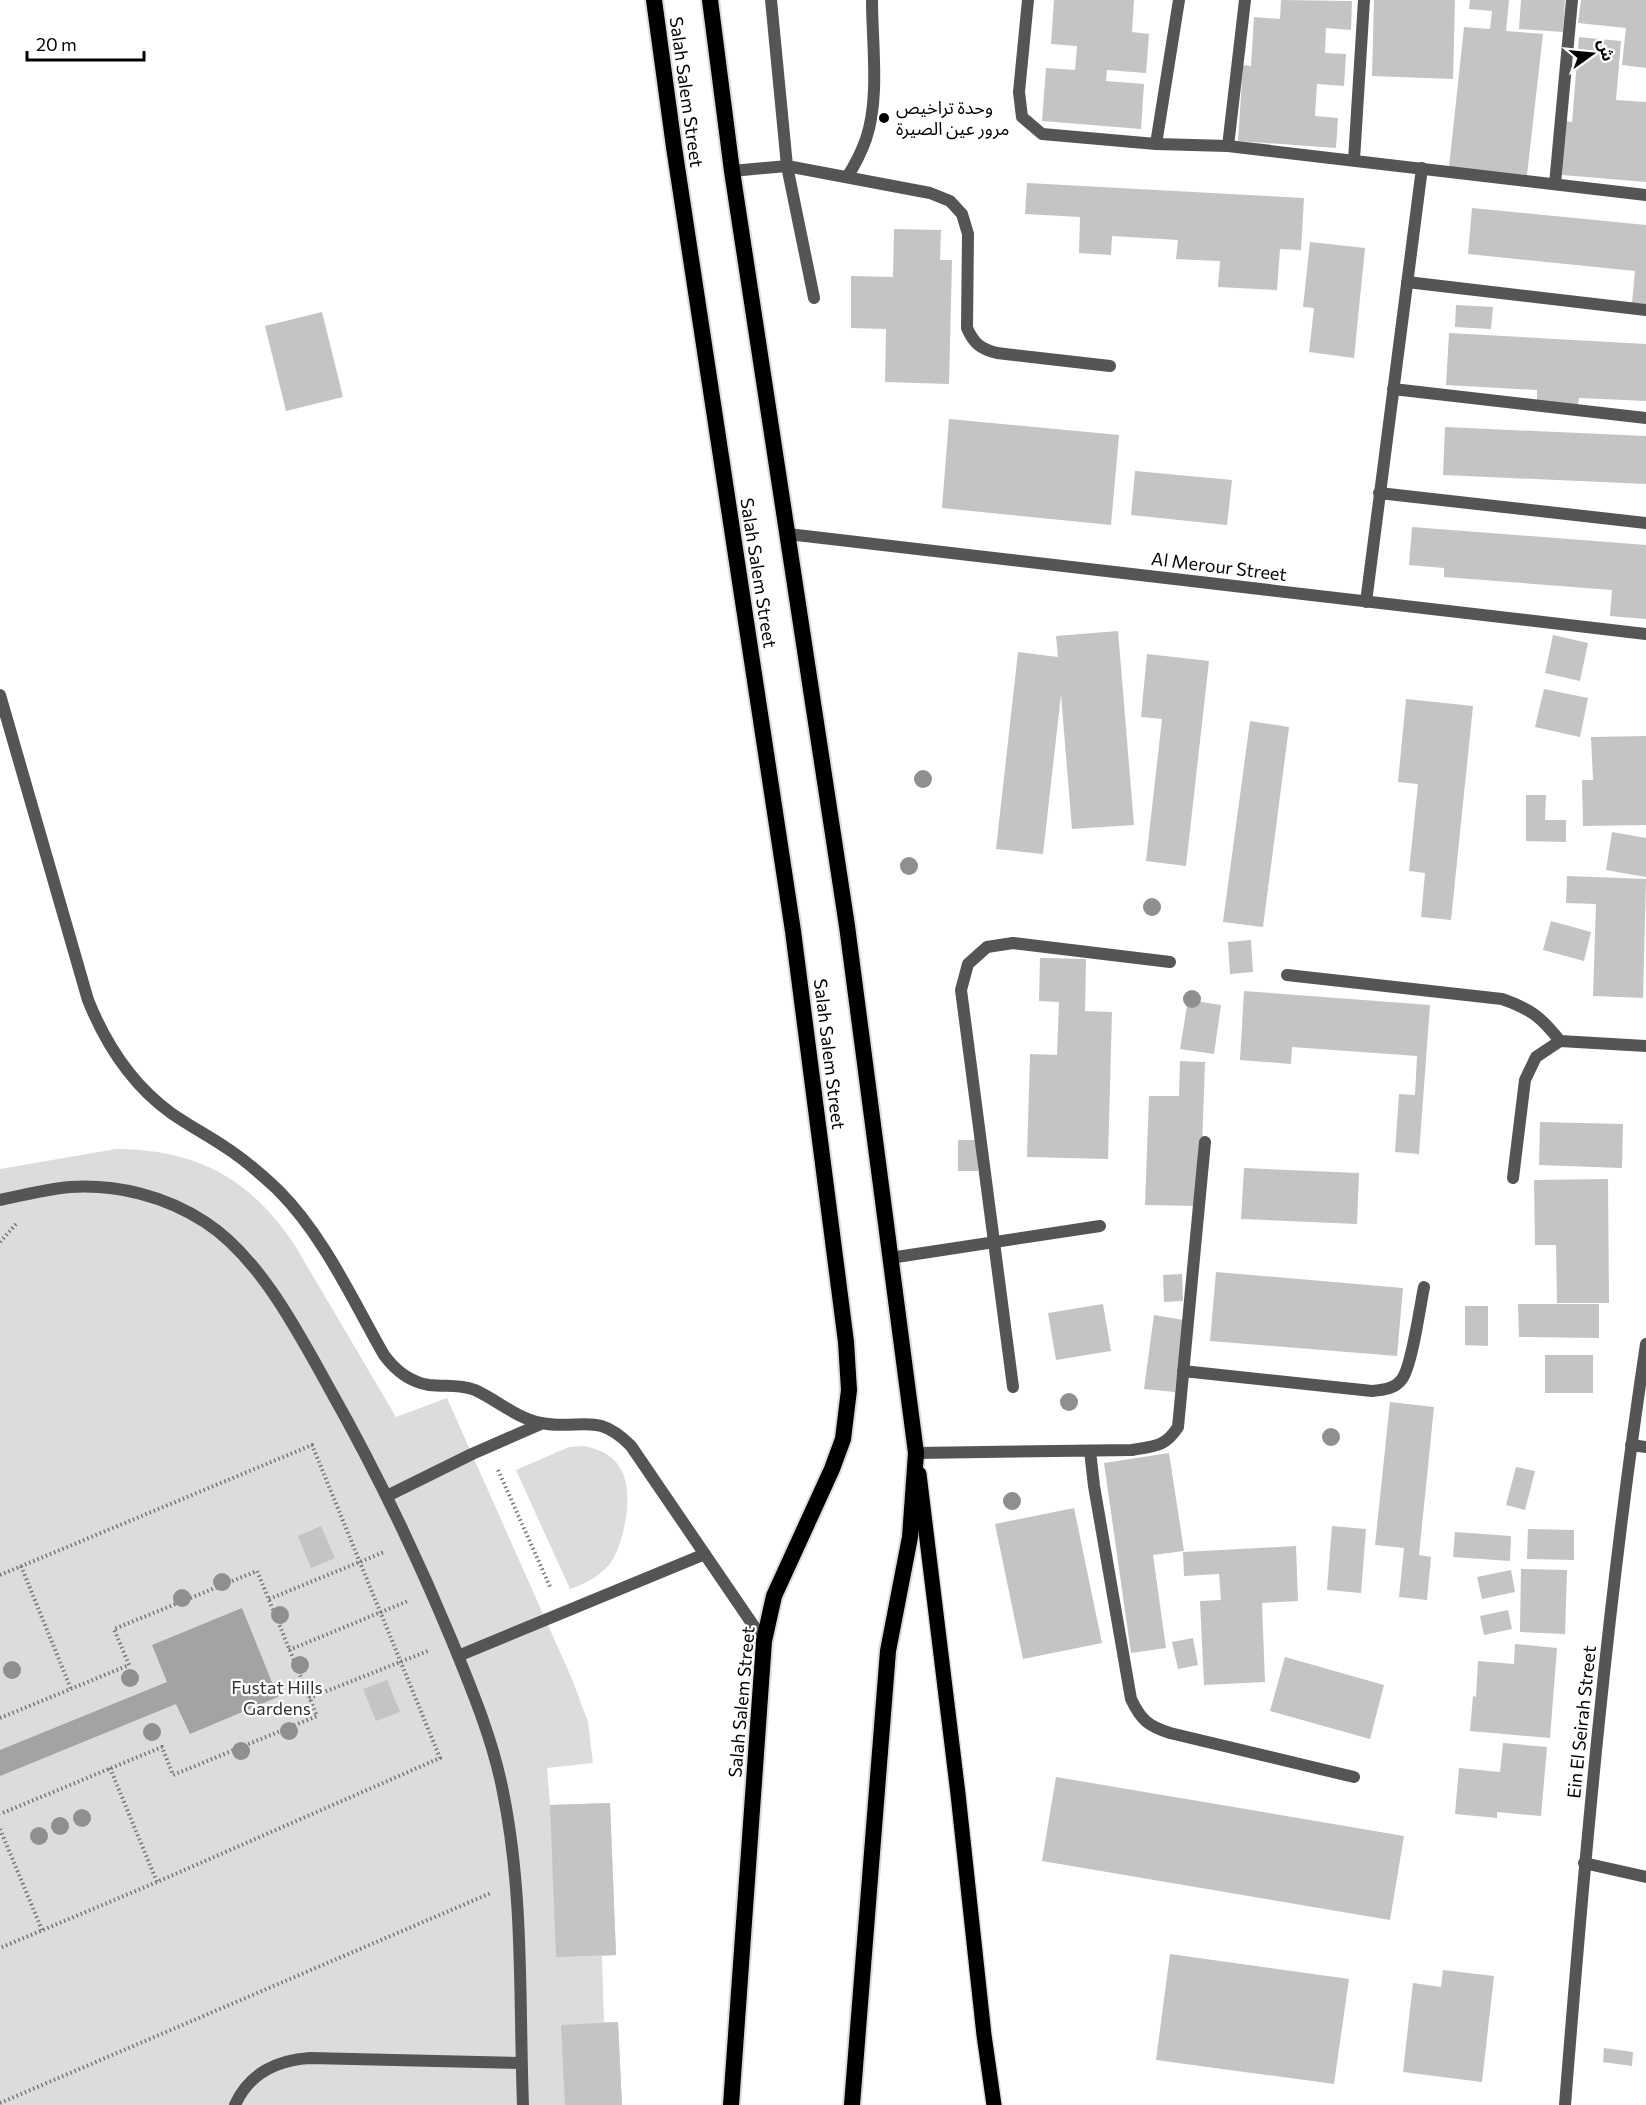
<svg xmlns="http://www.w3.org/2000/svg" width="1646" height="2105" font-family="Commissioner,'Noto Sans Arabic',sans-serif">
<style>
.green{fill:#dcdcdc}
.water{fill:#a3a3a3}
.building{fill:#c4c4c4}
.lines{fill:none;stroke-linecap:round;stroke-linejoin:round}
.primary-casing{stroke:#dbdbdb;stroke-width:18}
.trunk-casing{stroke:#dbdbdb;stroke-width:20}
.path{stroke:#777;stroke-width:4;stroke-dasharray:1.5 3;stroke-linecap:butt}
.service{stroke:#555;stroke-width:12}
.minor{stroke:#555;stroke-width:12}
.primary{stroke:#000;stroke-width:15}
.trunk{stroke:#000;stroke-width:16}
.tree{fill:#8f8f8f}
.poi-dot{fill:#000;stroke:#fff;stroke-width:2}
.labels{text-anchor:middle;stroke-width:4.5;stroke-linejoin:round;paint-order:stroke}
.street-label{font-size:18px;fill:#000;stroke:#fff}
.poi-label{font-size:18px;fill:#000;stroke:#fff;text-anchor:start}
.park-label{font-size:18px;fill:#333;stroke:#fff}
</style>
<rect width="100%" height="100%" fill="#fff"/>
<path class="green" d="M116,1149C195,1149 250,1178 294,1244L396,1417L447,1398L572,1679L588,1722L593,1763L547,1768L550,1805L610,1803L616,1955L602,1956L604,2022H618L622,2105H0V1169Z
M583,1446C624,1453 631,1481 626,1518C623,1534 619,1552 609,1565C598,1577 585,1584 570,1589L516,1470L569,1447Z"/>
<path class="water" d="M242,1608L278,1697L190,1734L176,1704L0,1776V1750L167,1682L152,1645Z"/>
<path class="building" d="M1054,0H1134L1132,32L1149,34L1146,73L1107,70L1106,81L1144,84L1141,129L1042,121L1046,68L1075,70L1077,46L1051,44Z
M1281,0L1352,1L1351,30L1326,28L1325,53L1346,54L1344,86L1317,84L1315,116L1338,118L1336,148L1238,141L1243,65L1251,66L1254,17L1280,19Z
M1374,0H1455L1453,79L1372,76Z
M1470,0H1509L1506,31L1543,34L1527,175L1449,167L1464,27L1490,29L1492,11L1469,9Z
M1521,0H1565L1563,32L1519,29Z
M1581,0H1646V68L1622,65L1626,28L1578,23Z
M1579,37L1621,41L1616,100L1646,102V182L1562,175L1565,121L1572,122Z
M1027,183L1304,198L1301,250L1280,249L1277,290L1218,287L1220,261L1176,259L1178,240L1112,236L1111,255L1079,253L1080,217L1025,214Z
M1472,208L1646,225V304L1632,303L1635,271L1468,254Z
M894,229L941,230L940,260H952L949,384L885,382L886,329L851,328V276L893,277Z
M1310,242L1365,248L1354,358L1309,352L1314,308L1303,307Z
M1456,305L1493,307L1491,329L1455,327Z
M322,312L343,397L286,411L265,326Z
M1449,333L1646,344V401L1579,398L1578,405L1537,403V390L1446,385Z
M949,419L1119,435L1111,525L942,508Z
M1445,427L1646,436V484L1443,475Z
M1135,471L1232,480L1227,525L1131,515Z
M1412,527L1646,545V619L1610,616L1612,590L1444,577V568L1409,565Z
M1118,631L1134,825L1072,829L1061,695L1043,854L996,849L1018,652L1058,657L1056,636Z
M1553,635L1588,643L1580,681L1545,673Z
M1147,654L1209,661L1186,866L1146,861L1162,719L1141,717Z
M1544,689L1588,698L1580,737L1535,727Z
M1406,699L1473,706L1451,920L1421,917L1425,873L1409,871L1418,784L1398,782Z
M1250,721L1289,727L1263,927L1223,922Z
M1646,736V825L1583,826L1582,780H1593L1591,737Z
M1526,795H1546L1545,820H1566V842L1526,841Z
M1612,832L1646,838V877L1606,870Z
M1567,876L1646,879L1643,998L1593,996L1596,904L1566,903Z
M1551,921L1591,932L1584,961L1543,950Z
M1251,940L1253,972L1230,974L1228,942Z
M1040,958L1086,959L1085,1011L1112,1012L1108,1159L1027,1157L1030,1054L1057,1055L1059,1002L1039,1001Z
M1244,991L1430,1005L1419,1154L1395,1152L1399,1094L1415,1095L1417,1056L1292,1047L1291,1064L1240,1060Z
M1188,1000L1221,1005L1214,1054L1180,1049Z
M1180,1061L1205,1062L1200,1206L1145,1205L1149,1096H1179Z
M1540,1122L1623,1124L1622,1168L1539,1165Z
M958,1140H977L978,1171H958Z
M1244,1168L1359,1173L1357,1224L1241,1219Z
M1608,1179L1609,1303H1557L1556,1245H1535L1534,1180Z
M1216,1272L1403,1288L1397,1356L1210,1341Z
M1182,1274L1183,1301L1164,1302L1163,1275Z
M1103,1304L1111,1351L1056,1360L1048,1313Z
M1518,1304H1599V1338L1519,1337Z
M1465,1306H1488V1346L1465,1345Z
M1154,1315L1184,1320L1175,1392L1144,1389Z
M1545,1355H1593V1393H1545Z
M1390,1402L1434,1407L1419,1555L1431,1557L1427,1600L1399,1597L1404,1548L1375,1545Z
M1169,1453L1184,1551L1153,1555L1166,1648L1131,1653L1104,1463Z
M1516,1467L1535,1471L1525,1510L1506,1505Z
M1074,1508L1102,1643L1023,1659L995,1524Z
M321,1526L335,1558L311,1568L298,1536Z
M1332,1526L1366,1529L1361,1593L1327,1590Z
M1528,1529L1574,1530V1560L1527,1559Z
M1455,1532L1511,1536L1510,1561L1453,1557Z
M1296,1546L1298,1601L1262,1603L1265,1682L1204,1685L1200,1601L1221,1600L1219,1574L1184,1576L1183,1552Z
M1521,1569L1567,1570L1565,1634L1520,1632Z
M1511,1570L1515,1592L1482,1599L1477,1577Z
M1508,1610L1512,1629L1484,1635L1480,1616Z
M1193,1638L1198,1665L1178,1669L1172,1642Z
M1515,1644L1557,1648L1550,1738L1470,1731L1473,1696L1476,1697L1478,1661L1514,1664Z
M1285,1657L1384,1685L1370,1739L1270,1711Z
M387,1680L400,1712L376,1721L363,1689Z
M1503,1743L1547,1747L1541,1816L1497,1812V1818L1455,1814L1459,1768L1500,1772Z
M1056,1777L1404,1836L1390,1920L1042,1861Z
M610,1803L616,1955L556,1957L550,1805Z
M1170,1954L1349,1979L1334,2084L1156,2060Z
M1443,1970L1494,1976L1482,2082L1403,2072L1413,1983L1441,1987Z
M618,2022L622,2105H565L561,2025Z
M1604,2048L1633,2052L1632,2066L1603,2062Z"/>
<g class="lines">
<defs>
<path id="primary" d="M919,1474L958,1794L984,2035L994,2105"/>
<path id="trunk" d="M654,0L674,147L793,931L846,1342L849,1390L843,1439L832,1469L774,1596L764,1641L731,2105
M710,0L732,171L847,926L916,1453L910,1537L888,1651L852,2105"/>
</defs>
<use href="#primary" class="primary-casing"/>
<use href="#trunk" class="trunk-casing"/>
<path class="path" d="M0,1242L16,1224
M498,1470L551,1589
M21,1566L71,1689
M0,1575L312,1445L440,1758L157,1882L0,1948
M269,1599L384,1552
M289,1650L408,1601
M309,1698L428,1651
M0,1718L129,1665L114,1629L257,1571L317,1716L173,1775L162,1747L0,1814
M110,1768L157,1882
M0,1829L42,1930
M0,2103L491,1893"/>
<path class="service" d="M771,0L787,166L814,298
M732,171L787,166L930,193L950,201L962,214L968,234L967,328C974,344 981,349 997,353L1110,366
M847,177C855,165 861,153 866,139C880,98 872,44 872,0
M0,695L88,1000C106,1045 131,1084 171,1113C188,1125 207,1135 225,1147C244,1159 261,1174 278,1190C324,1236 352,1299 384,1355C395,1370 410,1382 429,1385C445,1387 459,1384 475,1390C497,1400 516,1418 541,1423C581,1431 596,1410 631,1446L764,1641
M1287,975L1502,999C1531,1009 1541,1017 1560,1041
M0,1200C23,1195 47,1189 70,1187C117,1184 165,1196 205,1222C259,1257 297,1330 328,1386C375,1469 416,1554 452,1641C472,1690 493,1740 503,1792C524,1895 519,2001 523,2105
M890,1258L1100,1226
M1183,1371L1372,1391C1383,1390 1395,1389 1402,1379C1412,1366 1420,1306 1424,1287
M1013,1387L961,990L968,964L987,947L1013,943L1170,962
M1090,1451L1094,1486L1131,1699C1141,1720 1148,1726 1170,1733L1354,1777
M916,1453L1132,1450C1155,1446 1165,1447 1178,1427L1205,1142
M387,1496L472,1454L543,1423
M458,1656L705,1554
M235,2105C249,2073 278,2060 310,2058L521,2063"/>
<path class="minor" d="M1028,0L1019,92L1022,117L1042,134L1156,144L1228,146L1646,195
M1156,144L1179,0
M1228,146L1245,0
M1354,160L1364,0
M1555,184L1572,0
M1407,282L1646,310
M1393,389L1646,418
M1379,493L1646,523
M788,534L1646,634
M1366,602L1422,168
M1513,1178L1525,1080L1536,1057L1560,1041L1646,1046
M1631,1445L1646,1447
M1584,1863L1646,1877
M1565,2105C1585,1851 1608,1596 1646,1344"/>
<use href="#primary" class="primary"/>
<use href="#trunk" class="trunk"/>
</g>
<g class="tree">
<circle cx="923" cy="779" r="9"/>
<circle cx="909" cy="866" r="9"/>
<circle cx="1152" cy="907" r="9"/>
<circle cx="1192" cy="999" r="9"/>
<circle cx="1069" cy="1402" r="9"/>
<circle cx="1331" cy="1437" r="9"/>
<circle cx="1012" cy="1501" r="9"/>
<circle cx="222" cy="1582" r="9"/>
<circle cx="182" cy="1598" r="9"/>
<circle cx="280" cy="1615" r="9"/>
<circle cx="300" cy="1665" r="9"/>
<circle cx="12" cy="1670" r="9"/>
<circle cx="130" cy="1678" r="9"/>
<circle cx="289" cy="1731" r="9"/>
<circle cx="152" cy="1732" r="9"/>
<circle cx="241" cy="1751" r="9"/>
<circle cx="82" cy="1818" r="9"/>
<circle cx="60" cy="1826" r="9"/>
<circle cx="39" cy="1836" r="9"/>
</g>
<circle class="poi-dot" cx="884" cy="118" r="6"/>
<g class="labels">
<g class="street-label">
<text transform="translate(686 92) rotate(82)" y="6">Salah Salem Street</text>
<text transform="translate(1219 567) rotate(7)" y="6">Al Merour Street</text>
<text transform="translate(758 573) rotate(81)" y="6">Salah Salem Street</text>
<text transform="translate(829 1054) rotate(83)" y="6">Salah Salem Street</text>
<text transform="translate(742 1702) rotate(-85)" y="6">Salah Salem Street</text>
<text transform="translate(1582 1722) rotate(-84)" y="6">Ein El Seirah Street</text>
</g>
<g class="poi-label">
<text x="896" y="114">وحدة تراخيص<tspan x="896" dy="21">مرور عين الصيرة</tspan></text>
</g>
<g class="park-label">
<text x="277" y="1694">Fustat Hills<tspan x="277" dy="21">Gardens</tspan></text>
</g>
</g>
<g transform="translate(1592 54) rotate(75)" stroke="#ffffff" stroke-width="4.5" paint-order="stroke">
<path d="M0-4.5L10 22L0 15L-10 22Z" fill="#000000"/>
<text y="-9" font-size="16" font-weight="bold" text-anchor="middle" fill="#000000">ش</text>
</g>
<path d="M27 51v9h117v-9" fill="none" stroke="#000000" stroke-width="3"/>
<text x="36" y="51" font-size="18" fill="#000000" stroke="#ffffff" stroke-width="4.5" paint-order="stroke">20 m</text>
</svg>
